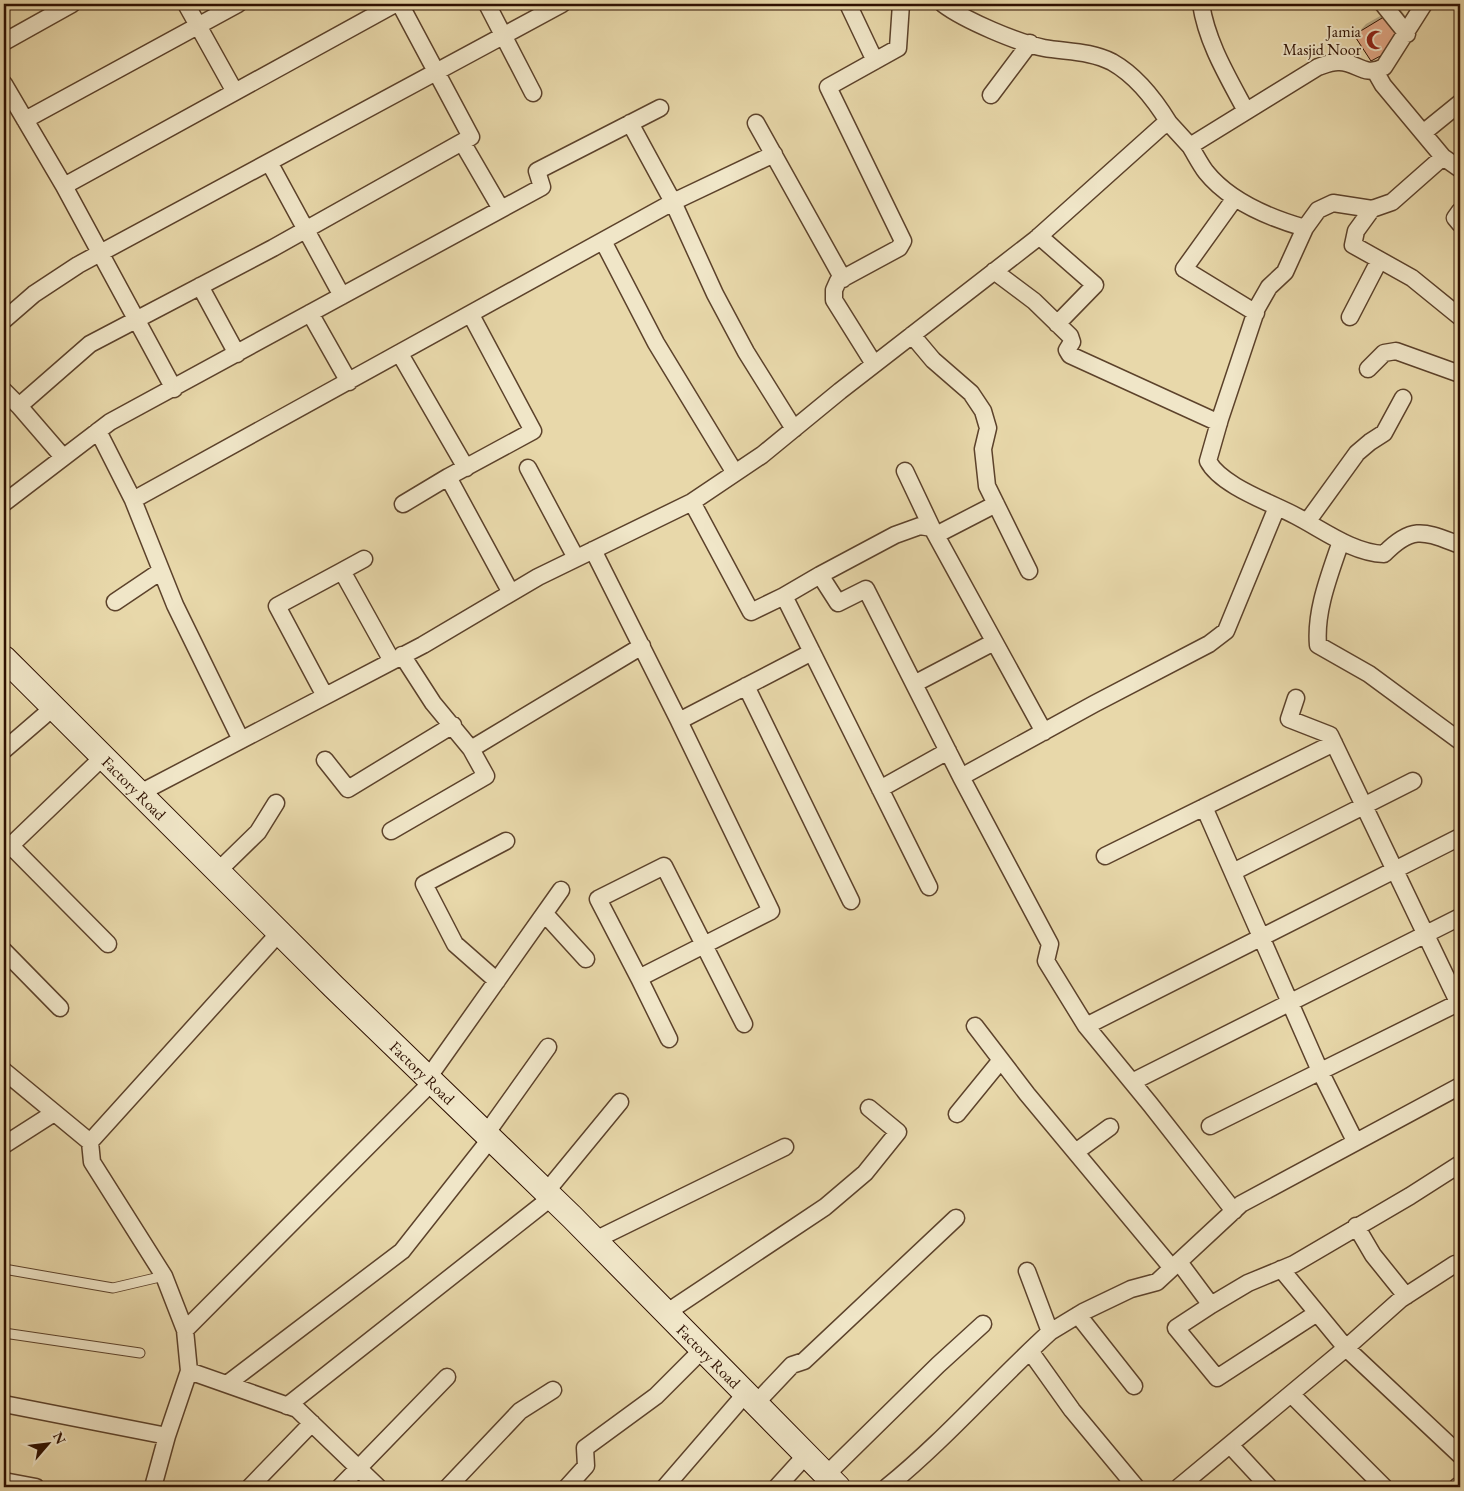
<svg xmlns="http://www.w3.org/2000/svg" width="1464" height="1491" font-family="'EB Garamond',serif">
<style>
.shadow{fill:#0003}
.building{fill:#e4aa88;stroke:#2e1001}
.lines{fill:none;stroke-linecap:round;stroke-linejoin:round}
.service-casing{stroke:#5c422b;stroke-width:11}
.minor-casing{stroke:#5c422b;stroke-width:19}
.secondary-casing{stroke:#2e1001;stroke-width:26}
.service{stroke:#f0e6c8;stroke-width:9}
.minor{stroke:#f0e6c8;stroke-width:16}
.secondary{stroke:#f0e6c8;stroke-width:24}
.labels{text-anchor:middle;stroke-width:4;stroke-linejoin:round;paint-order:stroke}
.poi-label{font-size:16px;fill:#2e1001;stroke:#f0e6c8;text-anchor:end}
.street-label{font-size:16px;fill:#2e1001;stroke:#f0e6c8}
</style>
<rect width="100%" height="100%" fill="#e8d8aa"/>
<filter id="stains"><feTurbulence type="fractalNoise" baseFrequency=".004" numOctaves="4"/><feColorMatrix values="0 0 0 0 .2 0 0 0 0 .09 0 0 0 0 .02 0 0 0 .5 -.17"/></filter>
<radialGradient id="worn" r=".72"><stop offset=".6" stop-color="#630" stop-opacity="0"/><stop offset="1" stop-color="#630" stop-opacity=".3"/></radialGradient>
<path class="shadow" d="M1398,6L1409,21L1356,35L1366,24Z"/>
<path class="building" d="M1387,15L1399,32L1388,52L1371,61L1354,35Z"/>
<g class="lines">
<defs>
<path id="service" d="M4,1269L113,1288L164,1276
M4,1333L140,1353"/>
<path id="minor" d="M186,4L235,92
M487,4L533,93
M848,4L875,61
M943,4C964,20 1018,43 1044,48C1067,52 1091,51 1112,62C1135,75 1155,100 1169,123
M1201,4C1207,43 1228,77 1246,111
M1383,4L1407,34
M4,42L72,4
M1375,71L1383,85L1443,157L1392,202L1372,209L1333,203L1318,210L1305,228L1285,272L1269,287L1257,308L1220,419L1208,461C1221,486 1272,503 1296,516C1323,530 1353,553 1384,554C1413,524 1425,532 1460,545
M4,84L64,186
M991,95L1030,43
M25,120L238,4
M756,123L843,279
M1423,133L1460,103
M462,142L501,209
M1190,146C1195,154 1200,164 1206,172C1230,202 1270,218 1305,228
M774,154L673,202L715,294L746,352L794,429
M1443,157L1460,169
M269,162L342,296
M1235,198L1184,269L1256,313
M1372,209L1356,231L1353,245L1412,278L1460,317
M1460,211L1455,218L1460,224
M1039,236L1095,285L1057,324
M603,241L656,343L735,473
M994,271L1034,301L1070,336L1072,342L1067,350L1070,355L1219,423
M200,286L237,354
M310,313L349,382
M1350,317L1379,261
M4,320L34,294L78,265L562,4
M912,335L933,360L971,393L983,411L988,428L983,449L987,486L1029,571
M400,354L466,468
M874,364L834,300V290L838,281L899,248L903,241L828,87L898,48L901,4
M1368,369L1384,353L1396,351L1460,374
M174,389L64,186L395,4
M4,391L19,406L90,344L273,248L471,137L400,4
M19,406L63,457
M98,431L133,500
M528,468L576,558
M905,471L932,528
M448,477L533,431L471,315
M692,502L751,612L784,596
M4,503L110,422L542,187L537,171L660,108
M403,504L448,477L511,593
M1307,522L1357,453L1370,442L1384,433L1403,398
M936,535L996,504
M1341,541C1330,574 1315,610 1318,645L1369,674L1460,741
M593,550L679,721L812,652
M342,571L364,559
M820,575L784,596L929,887
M115,602L161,571
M402,655L433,703L471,749L642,646
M914,684L994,642
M746,686L851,901
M325,696L277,606L342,571L392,661
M1296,698L1289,719L1330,735L1460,1006
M1044,732L932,528L920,526L895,535L820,575L838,603L866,589L961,777L1094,704L1209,644L1226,631L1277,507
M241,740L175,605L133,500L673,202L630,123
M4,750L54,707
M325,760L348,789L453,725
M961,777L1050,944L1046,961L1086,1026L1150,1104L1234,1211
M880,789L948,751
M140,793L423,645L538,577L692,502L762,455L840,391L1036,239L1161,127L1169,123L1190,146L1318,67C1324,65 1331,62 1338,62C1357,61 1363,78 1384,67L1424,4
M1204,807L1320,1071L1355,1141
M391,831L486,776L471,749
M10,845L108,944
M4,852L103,757
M1105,856L1334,743
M218,871L258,832L276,803
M1233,872L1413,781
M545,914L586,959
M4,951L60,1008
M639,978L598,899L664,866L744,1024
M497,981L455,944L424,884L506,841
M975,1026L1027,1094L1172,1268
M1086,1026L1460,837
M669,1039L639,978L771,911L679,721
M4,1071L90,1142
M428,1078L561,890
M1132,1082L1460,917
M957,1114L1001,1060
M1210,1126L1460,1002
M486,1134L548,1047
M4,1145L54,1113
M1077,1151L1110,1127
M546,1192L620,1102
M1356,1226L1373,1255L1406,1296
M595,1240L785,1147
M1179,1262L1211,1305L1248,1283L1294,1264L1410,1196L1460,1164
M1281,1269L1346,1348L1460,1455
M1211,1305L1176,1328L1217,1378L1317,1313
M666,1313L825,1207L865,1173L898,1132L869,1108
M1078,1315L1134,1386
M185,1330L432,1082
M1050,1332L1083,1312L1131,1289L1157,1282L1241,1204L1460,1086
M1030,1351L1072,1410L1136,1487
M189,1371L297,1409L378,1487
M227,1384L402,1251L491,1138
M1291,1394L1384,1487
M757,1402L792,1365L804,1361L956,1218
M4,1404L167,1436
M287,1406L552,1197
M1230,1445L1269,1487
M826,1475L938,1365L983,1324
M4,1481L36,1487
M153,1487L167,1436L189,1371L185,1330L164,1276L92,1162L90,1142L279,933
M250,1487L312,1423
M340,1487L447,1377
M448,1487L520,1411L553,1390
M567,1487L586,1466L585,1448L656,1396L703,1349
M665,1487L747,1392
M777,1487L807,1454
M887,1487C945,1440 995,1382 1050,1332L1027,1271
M1179,1487L1346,1348L1401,1299L1455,1264H1460
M1457,1487L1460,1485"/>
<g id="secondary">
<path id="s1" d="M4,658L334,987L572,1217L838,1487"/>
</g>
</defs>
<use href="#service" class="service-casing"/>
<use href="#minor" class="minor-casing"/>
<use href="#secondary" class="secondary-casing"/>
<use href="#service" class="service"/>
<use href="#minor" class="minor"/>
<use href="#secondary" class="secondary"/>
</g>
<defs>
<symbol id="mosque-bare" viewBox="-9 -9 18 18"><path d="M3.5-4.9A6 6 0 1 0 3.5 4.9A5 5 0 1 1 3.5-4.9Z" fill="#8f2418" stroke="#f0e6c8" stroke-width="2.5" paint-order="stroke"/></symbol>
</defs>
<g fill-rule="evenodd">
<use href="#mosque-bare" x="1362" y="26" width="28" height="28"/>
</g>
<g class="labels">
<g class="poi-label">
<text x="1361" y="37">Jamia<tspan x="1361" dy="18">Masjid Noor</tspan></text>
</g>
<g class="street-label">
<text dy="6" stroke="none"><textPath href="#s1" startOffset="184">Factory Road</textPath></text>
<text dy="6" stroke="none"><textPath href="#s1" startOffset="589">Factory Road</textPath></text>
<text dy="6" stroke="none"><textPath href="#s1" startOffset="992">Factory Road</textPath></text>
</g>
</g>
<rect width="1464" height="1491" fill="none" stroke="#e8d8aa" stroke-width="20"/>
<rect x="5" y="5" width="1454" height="1481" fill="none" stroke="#2e1001" stroke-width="2.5"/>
<rect x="10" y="10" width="1444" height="1471" fill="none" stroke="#2e1001"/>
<g transform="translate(48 1444) rotate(62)" stroke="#f0e6c8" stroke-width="4" paint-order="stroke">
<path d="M0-4L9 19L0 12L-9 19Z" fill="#2e1001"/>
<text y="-8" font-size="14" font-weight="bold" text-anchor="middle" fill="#2e1001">N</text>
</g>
<rect width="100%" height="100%" filter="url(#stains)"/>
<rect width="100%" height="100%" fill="url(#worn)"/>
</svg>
